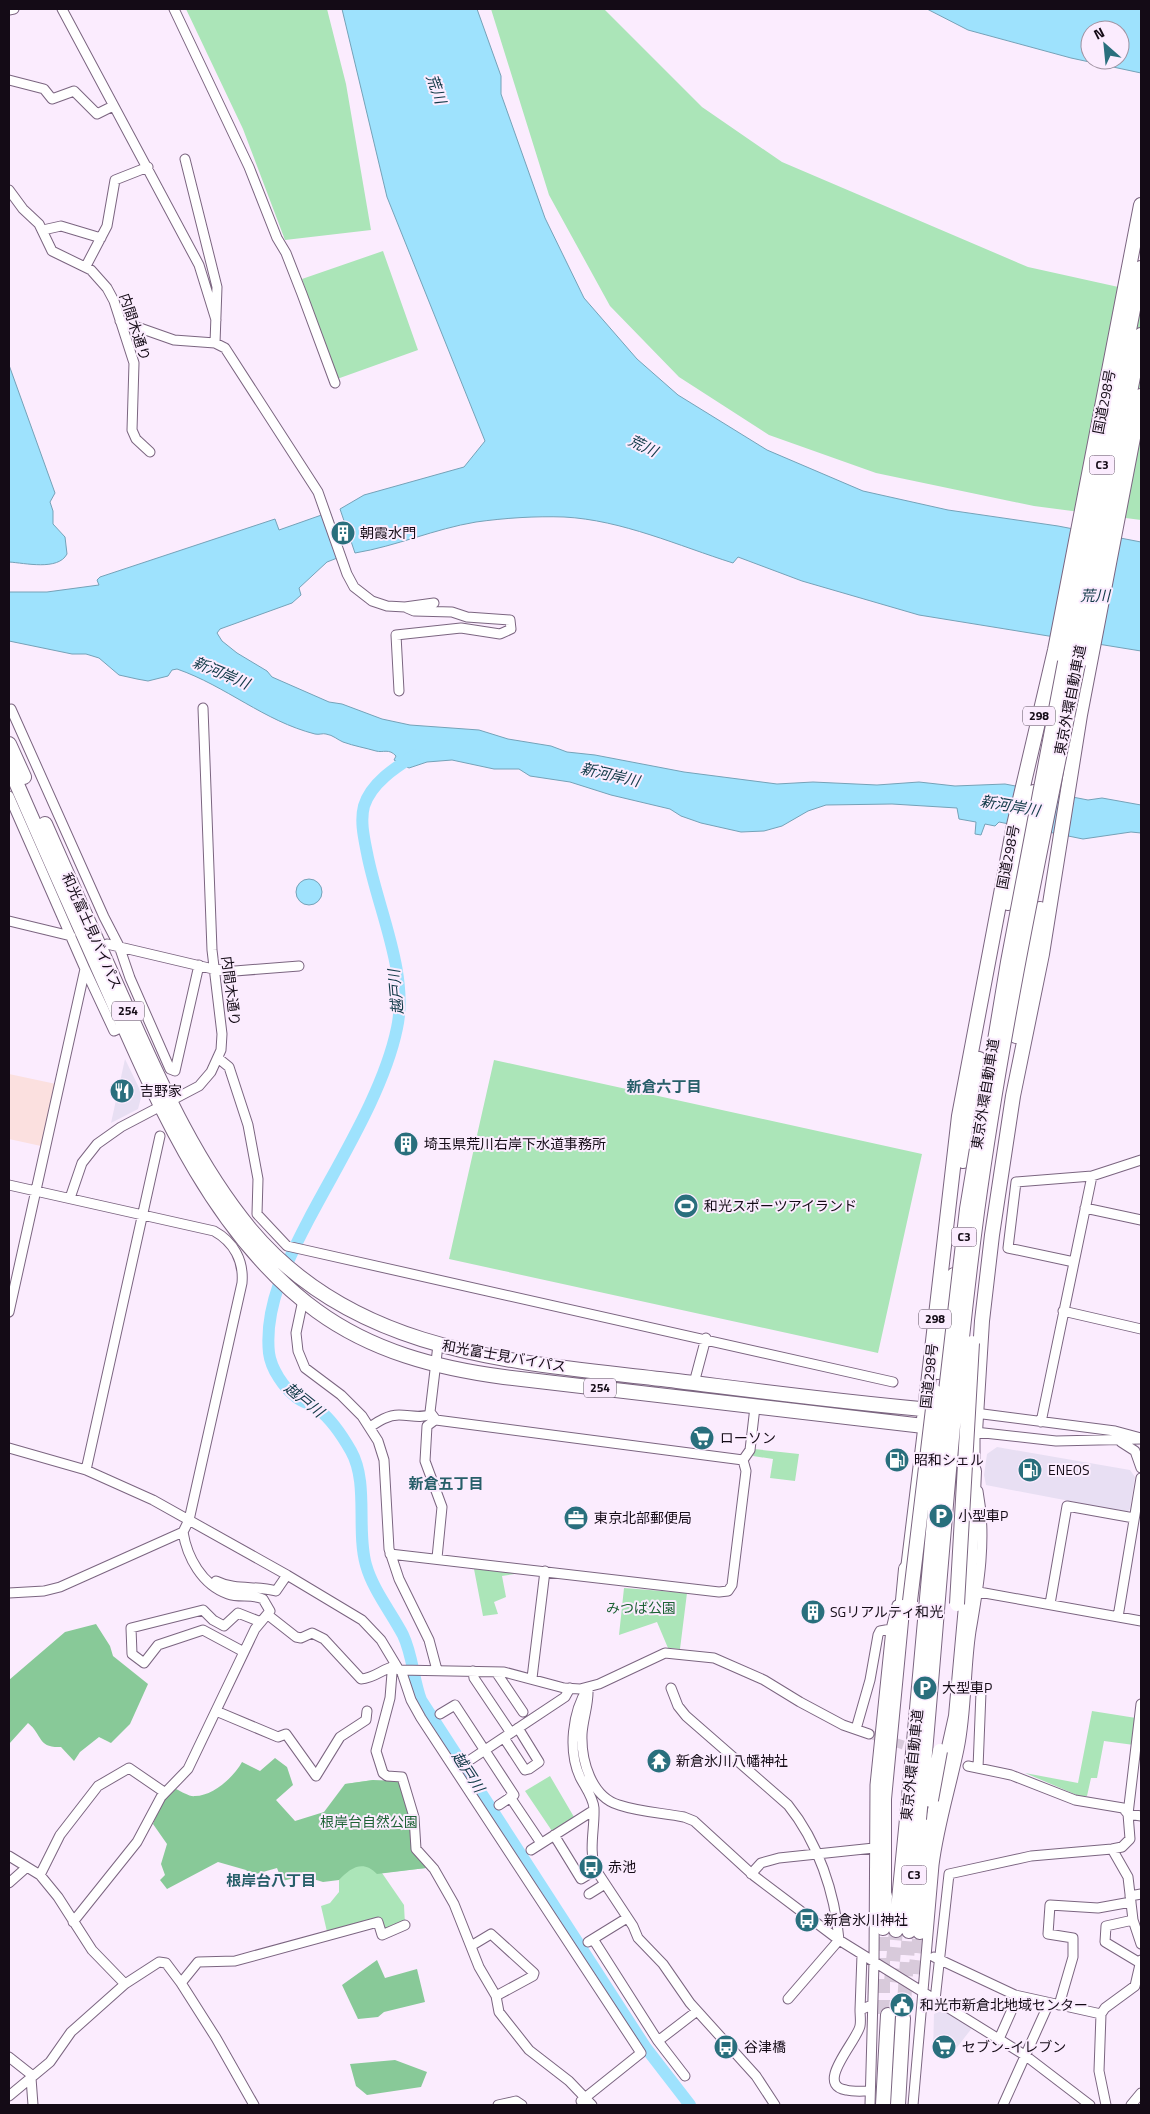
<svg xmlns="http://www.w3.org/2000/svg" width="1150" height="2114" font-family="'Titillium Web','Noto Sans JP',sans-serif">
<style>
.commercial{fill:#e8dff3}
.industrial{fill:#fbe0df}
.green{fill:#abe5b8}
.forest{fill:#88c998}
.water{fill:#9ee2fd;stroke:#75a2b8;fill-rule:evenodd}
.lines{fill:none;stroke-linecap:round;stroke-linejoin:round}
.canal{stroke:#9ee2fd;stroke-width:8}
.river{stroke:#9ee2fd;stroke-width:12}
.minor-tunnel{stroke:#d8cadb;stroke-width:9;stroke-dasharray:9 4.5;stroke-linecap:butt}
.highway-tunnel{stroke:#d8cadb;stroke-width:14;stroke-dasharray:14 7;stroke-linecap:butt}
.minor-casing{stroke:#7b6580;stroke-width:11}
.highway-casing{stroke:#7b6580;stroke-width:16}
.minor{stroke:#fff;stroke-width:9}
.highway{stroke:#fff;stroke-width:14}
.highway-bridge-casing{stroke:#7b6580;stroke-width:16;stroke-linecap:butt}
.highway-bridge{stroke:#fff;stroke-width:14}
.labels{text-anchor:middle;stroke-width:4;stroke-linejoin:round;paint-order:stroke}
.shield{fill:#fbecfe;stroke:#594e5c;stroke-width:1}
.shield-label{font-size:12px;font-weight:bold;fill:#140b16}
.street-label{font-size:14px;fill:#140b16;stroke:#fbecfe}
.poi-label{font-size:14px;fill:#140b16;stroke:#fbecfe;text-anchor:start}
.park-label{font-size:14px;fill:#1d6235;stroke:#fbecfe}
.water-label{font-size:15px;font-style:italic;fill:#0f3846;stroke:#fbecfe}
.neighbourhood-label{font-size:15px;font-weight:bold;fill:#275e69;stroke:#fbecfe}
</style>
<rect width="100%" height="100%" fill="#fbecfe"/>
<path class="commercial" d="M125,1059L142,1094L138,1109L111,1123Z
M997,1447L1130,1470L1135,1477L1130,1509L1127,1512L986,1485L984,1475L987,1454Z
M944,2010L972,2028L951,2055L933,2053L934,2014Z"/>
<path class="industrial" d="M9,1074L56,1084L41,1146L9,1139Z"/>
<path class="green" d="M186,9H327L346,84L371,230L285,240L243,129Z
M491,9H604L702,107L782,162L1028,267L1141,292V520L1034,506L876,473L769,435L679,377L610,306L549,195Z
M383,251L418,350L337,379L302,279Z
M494,1060L922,1154L878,1353L449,1259Z
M754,1449L799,1454L795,1481L770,1478L773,1459L753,1456Z
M474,1569L521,1573L502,1576L506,1597L494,1602L498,1614L483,1616Z
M624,1588L687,1593L680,1649L668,1648L657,1622L619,1635Z
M1092,1711L1136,1718L1134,1745L1104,1741L1097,1778H1091L1087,1796H1079L1025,1773L1078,1783Z
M550,1776L574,1817L552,1831L525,1791Z
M373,1780L409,1818L412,1850L426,1868L382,1873L404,1905L405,1925L382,1935L378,1922L328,1936L321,1906L330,1903L339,1892V1880L343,1866L345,1784Z"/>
<path class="forest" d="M96,1624L110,1646L113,1656L148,1684L130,1724L111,1743L99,1737L80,1752L74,1761L61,1747C37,1748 43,1735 28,1723L9,1744V1680L65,1632Z
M275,1758L287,1767L293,1785L276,1800L295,1821L324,1812L345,1784L373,1780L399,1781L409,1818L412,1850L426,1868L377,1874C363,1859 350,1868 339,1880L323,1882L303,1876L282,1881L277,1868L252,1875L246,1870L218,1862L167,1889L160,1880L165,1875L161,1864L167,1844L153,1824L161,1803L176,1789C182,1792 190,1797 195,1796C213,1796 234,1777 242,1762L260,1771Z
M377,1960L385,1978L417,1969L425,2002L384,2012L378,2017L358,2019L342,1985Z
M395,2060L427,2072L421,2087L367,2095L356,2086L350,2064Z"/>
<path class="water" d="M342,9H477L501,76V94L545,218L584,298L637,359L678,395L767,450L863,491L948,510L1058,526L1141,542V651L919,615L802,581L738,557L733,563C679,546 622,520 564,517C535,516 505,518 476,522C434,529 397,546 355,553L340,509L364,495L464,467L485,441L387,197Z
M927,9H1141V73L1071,58L968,30ZM1090,30H1120V60H1090Z
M9,365L55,493L50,502L53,511V524L65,537L67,554C58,571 25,563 9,562Z
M330,512L345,555L327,562L299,588L301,595L292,603L220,629L217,633L222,641L237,653L267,671L272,677L329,702L342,704L382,719L410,725L479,730L508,739L551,746L567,752L595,755L684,772L777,784L813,782L877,785L919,782L955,786L1005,784L1088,800L1102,798L1141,805V833L1131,832L1083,839L999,822L995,826L985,824L981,835L975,834L976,822L959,819L957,808L892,804L826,805L808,811L782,826L764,831L741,832L701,823L681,816L670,809L611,795L570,782L530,776L519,769H494L452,760L427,762L409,768L394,760L396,756C389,748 383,753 376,751C366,748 354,746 343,742C338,740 333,735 326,734C323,733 319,735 315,734C264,721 226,686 177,669L172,670L168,676L148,681L137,679L119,675L99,658L86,654H72L9,641V592H47L99,585L97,580L100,577L275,519L279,530Z
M296 892a13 13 0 1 1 26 0a13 13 0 1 1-26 0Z"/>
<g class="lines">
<path class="canal" d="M330,541L356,531"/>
<path class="river" d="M415,755C396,767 371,783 364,806C360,821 364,838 367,853C377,907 409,973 397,1028C384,1091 339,1162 309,1219C288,1259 264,1306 269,1353C271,1369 284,1388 296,1397C303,1402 312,1405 319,1410C332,1420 343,1437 351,1451C369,1483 356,1530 366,1565C373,1590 391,1612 403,1635C413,1656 413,1679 421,1700L646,2048L690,2105"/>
<path class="minor-tunnel" d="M869,1734L916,1749"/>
<path class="highway-tunnel" d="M915,1974L920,1932
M891,1982L896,1930
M883,2014V1928
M903,2018L909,1931"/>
<defs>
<path id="minor" d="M62,9L199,265L216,320
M174,9L249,167L277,238L286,253L302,294L335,383
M9,10L14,9
M9,80L44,89L52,99L74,91L97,114L113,106
M185,159L217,287L215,343
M9,190L23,209L39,224L52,251L91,270L107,288L114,301L134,363L132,430L136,439L150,452
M43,230L61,226L101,238
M86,266L107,226L115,180L148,167
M120,321L174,340L215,343L225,348L318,492L347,574L354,587L372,601L387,606L405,607L434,603
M399,691L396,635L461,628L500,634L511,629L510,620L467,617L452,612L414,611L407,608
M11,709L104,917L119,946L130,978L170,1069L175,1071L199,965
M9,796L85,969L9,1312
M9,921L71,936
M107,944L213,969L235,971L299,966
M85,969L114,1031L124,1026
M218,1058L229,1067L248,1125L258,1179L257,1214L287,1246L893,1382
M9,1185L214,1231C234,1242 244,1261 242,1283L189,1520L183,1532C187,1557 202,1585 228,1594C239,1598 252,1594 263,1599L270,1611L255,1629L188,1769L161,1797L137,1842L73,1922
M70,1198L82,1163L97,1144L121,1127L199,1086L211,1072L221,1050L222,1034L212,950L203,708
M1085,1208L1141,1220
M1074,1262L1008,1248L1016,1182L1092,1176L1141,1160
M303,1300L296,1333L298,1351L305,1368L341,1395L362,1416L378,1441L384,1460L389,1549L399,1579L429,1640L437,1670
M1063,1311L1141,1329
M694,1383L706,1338
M975,1413L1115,1431L1141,1438
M435,1420L427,1426L425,1461L442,1507L437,1558
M1041,1422L1092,1176
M370,1427C379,1421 388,1415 399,1415C411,1415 420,1419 431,1414
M1121,1442L1135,1451L1141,1468
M9,1448L86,1470L153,1500L287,1575L362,1620L381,1640L399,1670L504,1672L564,1688L580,1689L599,1684L665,1653L714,1658L764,1680L800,1702L843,1725L869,1734
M743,1460L750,1450L755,1407
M86,1470L160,1136
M975,1476V1432L1056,1441L1141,1439
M390,1554L719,1592L728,1591L732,1585L746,1471L743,1460L436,1420L430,1412L438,1345
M905,1573L923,1426
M216,1581C236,1591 256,1585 276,1591L287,1575
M979,1592L1141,1621
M9,1593L44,1591L60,1587L183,1532
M1050,1604L1067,1506L1134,1518
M268,1615L296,1637L301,1638L312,1633L324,1639L361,1679C375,1678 382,1669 395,1666
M1118,1617L1141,1478
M244,1652L203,1630L158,1645L144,1663L132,1654L131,1628L203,1610L213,1620L224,1626L238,1613L261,1622
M395,1666L392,1673L390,1698L376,1751L383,1773L387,1776L402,1777L414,1817L416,1849L434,1869L454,1904L479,1967L496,1996L499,2012L529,2050L569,2081L592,2105
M401,1670L411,1700L421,1718L641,2053L581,2101L585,2105
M473,1671L474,1678L511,1733
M496,1672L523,1712
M532,1678L545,1571
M967,1685L978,1687L981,1692L978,1768
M588,1688C589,1704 583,1718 582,1734C581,1760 591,1797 619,1805C640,1812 663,1813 684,1817L694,1821L753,1875L839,1940L1026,2056L1090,2105
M588,1688C572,1712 568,1751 580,1777C585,1787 593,1797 594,1808C595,1828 588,1851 596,1870L633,1926L638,1938L663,1964L690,2003L756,2076L775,2105
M671,1688L678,1706L686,1716L788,1805C818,1842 835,1893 839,1940L788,1999
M216,1711L278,1737L286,1734L316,1776L340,1737L366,1720L367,1711
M440,1714L455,1705L514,1795L499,1805
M856,1729L870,1680L878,1635L880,1631L891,1629
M504,1738L525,1770L529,1769L539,1762L518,1728
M470,1760L565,1697L570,1688
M968,1766L1011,1775L1075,1800L1123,1808L1128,1814L1141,1816
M510,1797L541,1843
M554,1835L581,1879L596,1870
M1112,1849L1128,1877L1133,1920L1141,1944
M531,1850L594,1810
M9,1856L40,1875L58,1897L92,1950L125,1984
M751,1874L761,1863L779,1858L874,1848
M40,1875L60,1835L98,1786L129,1768L164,1792
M9,1883L27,1867
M589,1894L605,1884
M1130,1896L1141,1894
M1133,1920L1106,1926L1105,1942L1140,1963
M593,1939L658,2041L685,2076
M588,1942L627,1918
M471,1946L491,1934L534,1973L533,1976L496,1996
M934,1957L1015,1995L1101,2014
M181,1983L198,1962L235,1961L378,1922L382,1935L405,1925
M935,2000L949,1874L1031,1856L1112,1849L1122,1847L1130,1839L1128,1814L1141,1704
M1059,2005L1073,1957V1938L1048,1934L1050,1905L1098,1908L1131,1902
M860,2010L862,1955
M999,2039L1018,1996
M658,2041L697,2011
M9,2057L33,2076
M31,2078L33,2105
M870,2091C862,2091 854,2092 846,2090C814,2085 857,2041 860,2026C861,2021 860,2015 860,2010L872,2005
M9,2096L50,2062L71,2032L125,1984L159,1962L166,1963L181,1983L216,2038L254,2105
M498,2105L516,2101L522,2105
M870,2105L874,1962L875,1785L891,1629L897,1605
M913,2105L934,1865C939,1825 951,1788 959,1749C967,1710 965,1671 971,1631C979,1585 987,1538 978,1491
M1003,2105L1049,2003
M1106,2105L1099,2071L1101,2014L1105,2008L1135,1986L1141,1960
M1131,2105L1141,2093"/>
<path id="highway" d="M1065,662L1141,268
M1078,664L1141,335
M9,744L24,777
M9,766C40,838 72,909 104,981C155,1096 211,1234 317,1311C372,1351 436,1368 504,1377L975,1432L982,1321L992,1235L1013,1096L1042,954L1080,715L1141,396
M45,824C73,888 102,952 130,1015C163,1089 198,1166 250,1229C358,1358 523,1362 677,1381C766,1392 856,1404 945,1411
M1008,903L1034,792
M1016,1036L1040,909
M963,1161L979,1059
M938,1372L954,1275
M924,1419L959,1116L1014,825L1055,650L1141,205
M927,1846L956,1716L970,1562L974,1471
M884,1905V1799L906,1569
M883,1928L885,1896
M896,1930L907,1819
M909,1931L919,1819
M920,1932L928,1838
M883,2105L888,2015
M898,2105L903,2018"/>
</defs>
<use href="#minor" class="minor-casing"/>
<use href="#highway" class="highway-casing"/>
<use href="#minor" class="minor"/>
<use href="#highway" class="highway"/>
<defs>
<path id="highway-bridge" d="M910,1601L935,1392
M957,1604L972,1343
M931,1800L940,1751
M907,1819L945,1400L967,1209L1008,962L1065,662
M919,1819C938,1617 950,1414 977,1212C1002,1028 1041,846 1078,664"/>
</defs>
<use href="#highway-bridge" class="highway-bridge-casing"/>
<use href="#highway-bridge" class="highway-bridge"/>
</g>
<defs>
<symbol id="building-disc" viewBox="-11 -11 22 22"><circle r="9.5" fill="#296f7d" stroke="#fbecfe"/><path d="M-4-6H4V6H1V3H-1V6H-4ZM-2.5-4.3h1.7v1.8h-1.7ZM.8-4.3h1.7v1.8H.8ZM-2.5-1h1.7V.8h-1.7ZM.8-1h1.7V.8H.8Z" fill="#fff"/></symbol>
<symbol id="restaurant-disc" viewBox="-11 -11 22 22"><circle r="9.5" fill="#296f7d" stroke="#fbecfe"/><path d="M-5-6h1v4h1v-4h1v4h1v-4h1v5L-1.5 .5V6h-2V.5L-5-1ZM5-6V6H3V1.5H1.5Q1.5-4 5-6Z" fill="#fff"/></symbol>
<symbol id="stadium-disc" viewBox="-11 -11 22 22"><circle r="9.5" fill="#296f7d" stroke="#fbecfe"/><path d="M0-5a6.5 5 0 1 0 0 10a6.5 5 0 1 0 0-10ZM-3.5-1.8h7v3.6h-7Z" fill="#fff"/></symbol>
<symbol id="supermarket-disc" viewBox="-11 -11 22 22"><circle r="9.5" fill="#296f7d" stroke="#fbecfe"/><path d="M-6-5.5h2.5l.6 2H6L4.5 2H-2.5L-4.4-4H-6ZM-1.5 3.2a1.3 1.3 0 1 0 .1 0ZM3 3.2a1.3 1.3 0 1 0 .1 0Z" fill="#fff"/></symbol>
<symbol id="fuel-disc" viewBox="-11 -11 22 22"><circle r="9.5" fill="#296f7d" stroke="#fbecfe"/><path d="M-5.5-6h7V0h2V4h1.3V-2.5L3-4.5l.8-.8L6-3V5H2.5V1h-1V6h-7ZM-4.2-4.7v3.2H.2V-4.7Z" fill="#fff"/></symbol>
<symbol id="parking-disc" viewBox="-11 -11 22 22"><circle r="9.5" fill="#296f7d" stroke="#fbecfe"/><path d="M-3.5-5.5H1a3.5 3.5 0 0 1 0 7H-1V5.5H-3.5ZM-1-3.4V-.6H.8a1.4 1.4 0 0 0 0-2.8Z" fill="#fff"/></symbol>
<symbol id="office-disc" viewBox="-11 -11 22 22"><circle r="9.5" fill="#296f7d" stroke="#fbecfe"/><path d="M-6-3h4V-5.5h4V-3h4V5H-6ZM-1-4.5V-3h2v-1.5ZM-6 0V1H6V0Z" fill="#fff"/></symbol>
<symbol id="temple-disc" viewBox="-11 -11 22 22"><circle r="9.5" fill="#296f7d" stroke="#fbecfe"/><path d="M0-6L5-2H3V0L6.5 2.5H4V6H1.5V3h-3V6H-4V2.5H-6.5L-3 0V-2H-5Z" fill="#fff"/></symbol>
<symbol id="bus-disc" viewBox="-11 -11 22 22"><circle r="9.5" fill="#296f7d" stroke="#fbecfe"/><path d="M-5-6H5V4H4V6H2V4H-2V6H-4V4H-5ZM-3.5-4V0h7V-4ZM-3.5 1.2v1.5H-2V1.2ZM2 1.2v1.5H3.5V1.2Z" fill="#fff"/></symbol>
<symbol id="civic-disc" viewBox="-11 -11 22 22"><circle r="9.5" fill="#296f7d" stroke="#fbecfe"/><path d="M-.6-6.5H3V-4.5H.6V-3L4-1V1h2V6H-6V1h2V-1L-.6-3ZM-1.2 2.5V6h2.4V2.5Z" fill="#fff"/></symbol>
</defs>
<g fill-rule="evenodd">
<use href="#building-disc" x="329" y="519" width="28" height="28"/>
<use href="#restaurant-disc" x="108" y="1077" width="28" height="28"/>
<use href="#building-disc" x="392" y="1130" width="28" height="28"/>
<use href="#stadium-disc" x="672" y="1192" width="28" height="28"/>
<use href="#supermarket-disc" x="688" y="1424" width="28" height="28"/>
<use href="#fuel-disc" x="883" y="1446" width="28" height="28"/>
<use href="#fuel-disc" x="1016" y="1456" width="28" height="28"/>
<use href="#parking-disc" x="927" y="1502" width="28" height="28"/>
<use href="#office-disc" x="562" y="1504" width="28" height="28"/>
<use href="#building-disc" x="799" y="1598" width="28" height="28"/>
<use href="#parking-disc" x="911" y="1674" width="28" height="28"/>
<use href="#temple-disc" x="645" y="1747" width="28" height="28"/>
<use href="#bus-disc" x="577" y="1853" width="28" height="28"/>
<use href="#bus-disc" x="793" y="1906" width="28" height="28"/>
<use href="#civic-disc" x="888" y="1991" width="28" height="28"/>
<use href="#bus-disc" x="712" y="2033" width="28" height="28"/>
<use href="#supermarket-disc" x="930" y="2033" width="28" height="28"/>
</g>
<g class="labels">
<g class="shield">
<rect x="1089.5" y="455.5" width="25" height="19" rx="4"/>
<rect x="1023" y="706.5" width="32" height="19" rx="4"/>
<rect x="112" y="1001.5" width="32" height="19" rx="4"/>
<rect x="951.5" y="1227.5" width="25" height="19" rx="4"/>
<rect x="919" y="1309.5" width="32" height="19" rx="4"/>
<rect x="584" y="1378.5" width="32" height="19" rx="4"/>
<rect x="901.5" y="1865.5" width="25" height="19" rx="4"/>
</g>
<g class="shield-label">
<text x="1102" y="469">C3</text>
<text x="1039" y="720">298</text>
<text x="128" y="1015">254</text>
<text x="964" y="1241">C3</text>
<text x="935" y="1323">298</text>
<text x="600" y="1392">254</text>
<text x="914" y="1879">C3</text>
</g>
<g class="street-label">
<text transform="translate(135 327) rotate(72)" y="5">内間木通り</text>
<text transform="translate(1104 402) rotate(-79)" y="5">国道298号</text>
<text transform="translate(1070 700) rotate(-79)" y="5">東京外環自動車道</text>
<text transform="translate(1008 857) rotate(-79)" y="5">国道298号</text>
<text transform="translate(92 931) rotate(66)" y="5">和光富士見バイパス</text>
<text transform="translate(231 991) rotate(83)" y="5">内間木通り</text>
<text transform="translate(985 1094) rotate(-81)" y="5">東京外環自動車道</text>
<text transform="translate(504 1356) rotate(10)" y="5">和光富士見バイパス</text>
<text transform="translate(929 1376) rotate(-84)" y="5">国道298号</text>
<text transform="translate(912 1765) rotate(-84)" y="5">東京外環自動車道</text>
</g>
<g class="poi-label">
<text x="360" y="538">朝霞水門</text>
<text x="140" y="1096">吉野家</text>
<text x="424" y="1149">埼玉県荒川右岸下水道事務所</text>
<text x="704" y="1211">和光スポーツアイランド</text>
<text x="720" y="1443">ローソン</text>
<text x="914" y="1465">昭和シェル</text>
<text x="1048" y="1475">ENEOS</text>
<text x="958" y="1521">小型車P</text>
<text x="594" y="1523">東京北部郵便局</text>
<text x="830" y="1617">SGリアルティ和光</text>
<text x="942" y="1693">大型車P</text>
<text x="676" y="1766">新倉氷川八幡神社</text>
<text x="608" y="1872">赤池</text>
<text x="824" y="1925">新倉氷川神社</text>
<text x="920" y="2010">和光市新倉北地域センター</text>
<text x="744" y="2052">谷津橋</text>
<text x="962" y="2052">セブン-イレブン</text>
</g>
<g class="park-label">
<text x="641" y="1613">みつば公園</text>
<text x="369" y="1827">根岸台自然公園</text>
</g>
<g class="water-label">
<text transform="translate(436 89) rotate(70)" y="5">荒川</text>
<text transform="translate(643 446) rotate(26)" y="5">荒川</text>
<text x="1095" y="601">荒川</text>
<text transform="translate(221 673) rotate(23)" y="5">新河岸川</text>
<text transform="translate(610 775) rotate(13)" y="5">新河岸川</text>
<text transform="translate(1010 806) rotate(10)" y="5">新河岸川</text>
<text transform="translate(396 992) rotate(-95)" y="5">越戸川</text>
<text transform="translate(304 1400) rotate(39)" y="5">越戸川</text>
<text transform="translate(468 1772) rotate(57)" y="5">越戸川</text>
</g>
<g class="neighbourhood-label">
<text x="664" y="1092">新倉六丁目</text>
<text x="446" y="1489">新倉五丁目</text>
<text x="271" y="1886">根岸台八丁目</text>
</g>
</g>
<rect width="1150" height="2114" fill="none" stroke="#140b16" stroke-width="20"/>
<g transform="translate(1105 45) rotate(333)"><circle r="24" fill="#fbecfe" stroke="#9f92a1"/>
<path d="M0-4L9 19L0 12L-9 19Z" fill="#296f7d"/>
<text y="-8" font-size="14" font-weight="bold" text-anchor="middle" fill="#140b16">N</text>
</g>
</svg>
